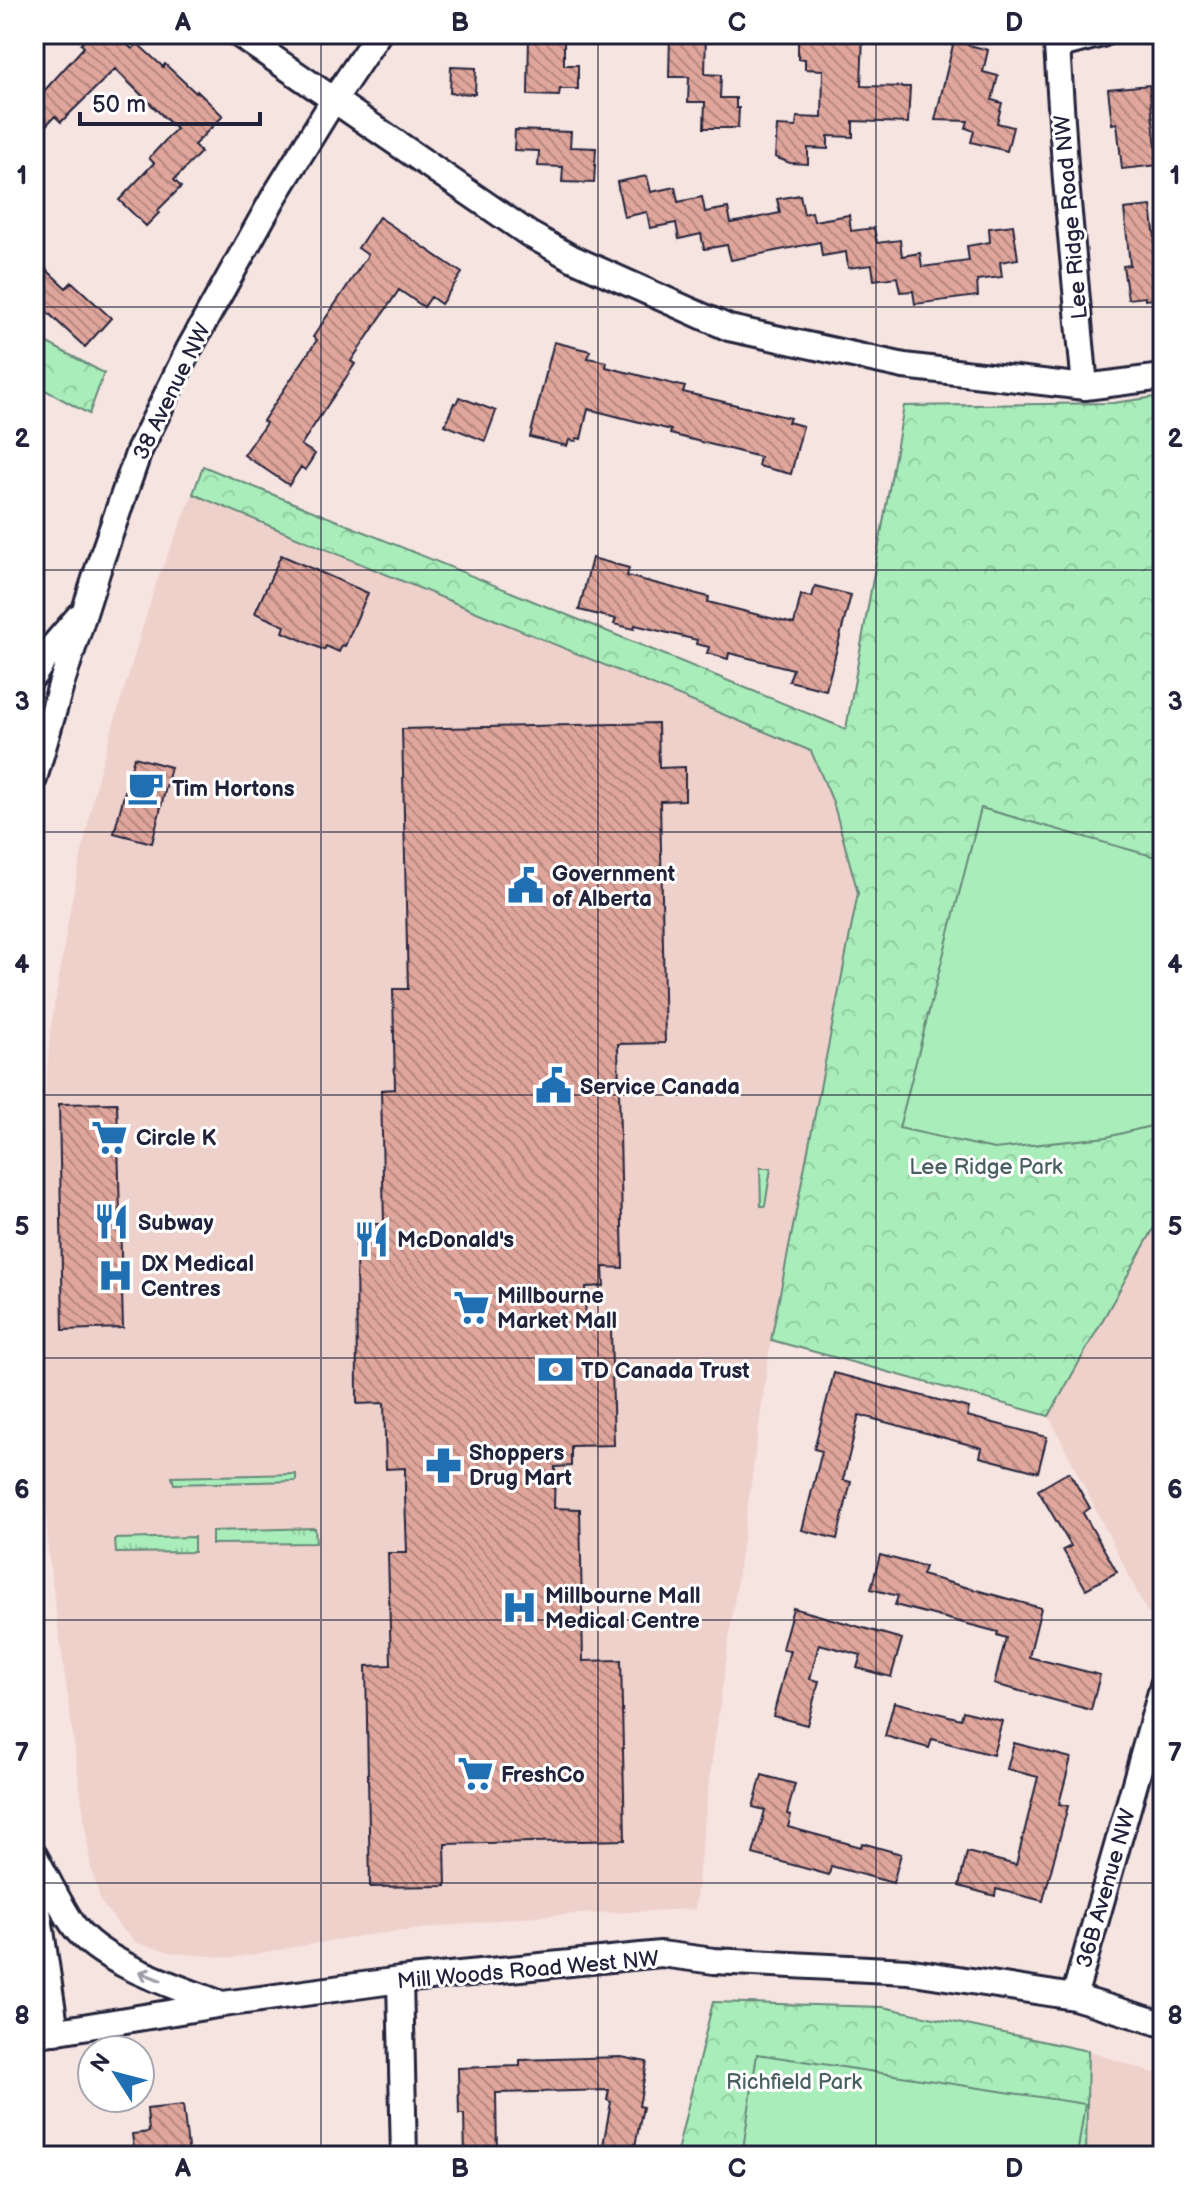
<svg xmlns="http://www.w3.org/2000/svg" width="1197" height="2190" font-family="'Balsamiq Sans',sans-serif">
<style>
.built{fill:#efd1cc}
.grass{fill:url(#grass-tufts);stroke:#66887a;stroke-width:2}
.park{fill:url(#park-crowns);stroke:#66887a;stroke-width:2}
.pitch{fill:#a9eeba;stroke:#66887a;stroke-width:2}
.building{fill:url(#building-back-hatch);stroke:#22223b;stroke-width:2}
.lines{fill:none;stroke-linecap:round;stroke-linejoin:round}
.minor-casing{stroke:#22223b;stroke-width:30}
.minor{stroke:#fff;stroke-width:24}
.oneway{stroke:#9c9ca7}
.grid{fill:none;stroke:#22223b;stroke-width:2;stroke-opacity:0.55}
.labels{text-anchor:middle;stroke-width:6;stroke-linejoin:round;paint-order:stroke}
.street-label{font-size:22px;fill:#22223b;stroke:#fff}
.poi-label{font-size:22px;font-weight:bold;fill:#22223b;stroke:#fff;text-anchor:start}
.park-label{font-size:22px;fill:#4a5f61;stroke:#fff}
.neatline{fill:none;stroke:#22223b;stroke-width:3}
.grid-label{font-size:26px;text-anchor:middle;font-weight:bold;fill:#22223b}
</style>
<defs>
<pattern id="grass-tufts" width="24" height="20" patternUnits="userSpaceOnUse" patternTransform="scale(2)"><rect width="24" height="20" fill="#a9eeba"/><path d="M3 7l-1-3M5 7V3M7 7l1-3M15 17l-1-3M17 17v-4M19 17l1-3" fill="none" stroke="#91cca1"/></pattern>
<pattern id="park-crowns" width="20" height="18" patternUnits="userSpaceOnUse" patternTransform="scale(2)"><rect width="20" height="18" fill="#a9eeba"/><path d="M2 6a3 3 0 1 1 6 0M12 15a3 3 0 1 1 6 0" fill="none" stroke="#91cca1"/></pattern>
<pattern id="building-back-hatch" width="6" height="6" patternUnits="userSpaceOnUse" patternTransform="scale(2)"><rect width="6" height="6" fill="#e0a69c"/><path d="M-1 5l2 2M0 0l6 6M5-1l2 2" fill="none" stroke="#b58780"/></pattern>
</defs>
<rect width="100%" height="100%" fill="#f6e4e1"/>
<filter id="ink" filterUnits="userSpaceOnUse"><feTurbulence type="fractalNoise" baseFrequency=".0125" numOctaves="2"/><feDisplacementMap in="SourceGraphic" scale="16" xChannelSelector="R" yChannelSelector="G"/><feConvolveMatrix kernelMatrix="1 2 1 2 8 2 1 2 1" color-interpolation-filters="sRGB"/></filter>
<g filter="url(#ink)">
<path class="built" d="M193,494L811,751L833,802L858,893L771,1340L709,1782L695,1909L534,1916L359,1936L232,1958L174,1953L137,1943L121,1928L101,1902L91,1868L48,1553L35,1218L50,1032L71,904L98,776L156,583Z
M1163,1212V1456H1149L1163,1528V1612L1148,1614L1049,1416Z
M1088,2051L1163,2076V2156H1086Z"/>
<path class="grass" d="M760,1168H771L765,1206H761Z
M296,1474V1481L174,1484L172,1477Z
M315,1528L316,1543L212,1544V1531Z
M194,1537V1552L116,1553L115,1539Z"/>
<path class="park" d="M34,336L104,373L89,414L34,384Z
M1163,396V1212L1049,1416L771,1340L858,893L833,802L811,751L193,494L203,466L846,729L904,406L1113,403Z
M713,2002L883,2007L1088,2051L1086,2156H676Z"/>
<path class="pitch" d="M981,808L1163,859V1123L1107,1137L994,1149L899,1128Z
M757,2054L1085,2104L1077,2156H742Z"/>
<path class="building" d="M91,34H116L132,49L138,44L163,67L165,64L196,93L197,91L223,116L194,145L201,152L174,180L181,187L157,211L159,213L146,226L119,200L154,163L149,158L176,129L115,69L61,122L55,116L34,138V102L84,47L81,44Z
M529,34H550L549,40H564V65H578V89H560L559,96L528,95Z
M670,34H706L705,74L721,75L720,98H736V108H739L738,128H704L705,102H688L689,77H669Z
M798,34H863L861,86L910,87L908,123L853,121V137L828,136V149L808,148V164L790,163L775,157L777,126L796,127L797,117L822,118L823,70L805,69V59H798Z
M954,41L988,50L983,72L998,76L992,100L1002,103L997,123L1013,127L1007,151L971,142L974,131L966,128L968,121L935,120Z
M451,67L476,68L475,94L450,93Z
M1149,85L1158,165L1122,169L1117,123L1112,124L1108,89Z
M515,130L571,132L570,147L596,148L594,183L562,182L563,167L538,166L539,151L514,150Z
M647,176L651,192L675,187L678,202L702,197L705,212L728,208L731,223L780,213L777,199L800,195L804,214L812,212L814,221L849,215L851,231L874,228L877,243L900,240L902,256L920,253L922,267L969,261L967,246L990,242L989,228L1013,225L1018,259L1000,262L1002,277L977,280L978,296L915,304L913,291L900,292L897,277L874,280L872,265L848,268L846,252L822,256L820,242L731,260L727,245L704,249L701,234L679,239L676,223L650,228L647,212L624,217L617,182Z
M1151,206L1158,262L1163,261V298L1145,300V297L1128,299L1123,266L1130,265L1124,209Z
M379,217L462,273L441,304L431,297L424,307L399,290L351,361L355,364L301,445L315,454L305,470L301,467L289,485L244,455L266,423L263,421L317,340L313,337L368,255L358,248Z
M34,258L66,288L72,282L111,318L85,347L46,311L44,313L34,303Z
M554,342L590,351L588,358L607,362L606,367L685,387L683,392L790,418L788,422L803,426L791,474L758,466L760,457L670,434L671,430L588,409L581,439L577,438L576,441L569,440L567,446L530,437Z
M459,397L496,411L485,441L445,425L454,403L456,404Z
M281,555L368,593L345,646L342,645L339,652L326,646L324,650L283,632L285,626L255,613Z
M592,558L629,568L627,576L709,597L708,602L794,624L801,595L812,597L815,586L851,595L826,690L789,681L793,669L729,653L728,659L707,653L709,647L696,644L697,640L635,625L634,629L614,624L616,619L579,610Z
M658,723L659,768L685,767V800L660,801L665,1043L618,1044L623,1268L603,1267L604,1286L586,1287L585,1330H611L614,1445L571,1446V1466L555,1467L554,1508L580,1509L583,1661L621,1660L625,1840L445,1844L446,1886L370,1887L366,1666L391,1665L388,1553H407L405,1495V1468L386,1469L384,1403L357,1404L356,1224H384L381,1090L395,1089L393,989H408L402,729Z
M134,757L171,767L152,843L114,833Z
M117,1103L123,1328L63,1330L59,1104Z
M834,1373L969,1408L967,1416L1047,1437L1038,1472L980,1457L982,1448L859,1415L843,1480L851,1482L837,1539L802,1530L822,1451L814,1449Z
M1069,1472L1090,1508L1083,1513L1117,1572L1086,1589L1063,1550L1071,1546L1038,1490Z
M880,1555L925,1567L922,1575L1041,1608L1029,1657L1100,1675L1091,1710L994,1684L1006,1638L997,1635L998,1632L895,1605L898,1596L871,1589Z
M793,1608L902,1639L891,1677L857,1668L861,1655L819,1644L810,1679L819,1681L807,1725L773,1716L790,1650L782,1649Z
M894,1702L961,1719L963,1711L1002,1721L993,1755L932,1739L929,1748L885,1736Z
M1014,1743L1071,1758L1059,1804L1068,1806L1043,1901L996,1889L995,1896L959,1886L967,1852L1016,1865L1038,1777L1007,1769Z
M762,1775L795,1784L787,1814L791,1815L788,1827L861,1847L862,1843L901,1854L893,1883L831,1866L829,1875L753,1854L765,1810L753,1807Z
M621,2057L647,2062L639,2106L643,2107L633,2156H601L611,2102L607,2100L609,2090L496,2093L497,2156H465L464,2114H459L458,2068L520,2066V2060Z
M183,2105L189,2156H135L132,2134L149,2132L147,2109Z"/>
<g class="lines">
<defs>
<path id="minor" d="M238,34L529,234L572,258L729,328L904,366L1085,387L1163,377
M1052,34L1057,46L1066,181L1085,387
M1057,46L1102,34
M34,675L53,646L78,617
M34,779L61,685L101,560L139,451L189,349L274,197L333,101L378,34
M34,1855C47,1878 59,1904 74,1926C101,1964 178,1987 221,2004
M34,1883L56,2032
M400,1980L404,2156
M1074,1997L1163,1685
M34,2035L223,2004L400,1980L661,1954L714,1961L907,1971L1074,1997L1163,2024"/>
</defs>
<use href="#minor" class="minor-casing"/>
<use href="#minor" class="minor"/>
</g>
<defs><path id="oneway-shaft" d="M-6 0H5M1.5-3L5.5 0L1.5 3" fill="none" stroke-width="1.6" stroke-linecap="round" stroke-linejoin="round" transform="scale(2)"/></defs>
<use class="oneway" href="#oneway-shaft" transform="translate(150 1976) rotate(-158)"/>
</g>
<path class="grid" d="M321,34V2156M598,34V2156M876,34V2156M34,307H1163M34,570H1163M34,832H1163M34,1095H1163M34,1358H1163M34,1620H1163M34,1883H1163"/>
<defs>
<symbol id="cafe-bare" viewBox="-9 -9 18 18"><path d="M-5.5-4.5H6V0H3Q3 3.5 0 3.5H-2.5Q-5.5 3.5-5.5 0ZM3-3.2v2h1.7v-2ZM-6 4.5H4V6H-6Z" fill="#1f6fb2" stroke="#fff" stroke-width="2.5" paint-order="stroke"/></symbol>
<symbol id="civic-bare" viewBox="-9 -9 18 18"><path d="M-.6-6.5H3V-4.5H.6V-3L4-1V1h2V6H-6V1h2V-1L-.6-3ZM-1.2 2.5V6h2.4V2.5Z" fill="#1f6fb2" stroke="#fff" stroke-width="2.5" paint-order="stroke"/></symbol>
<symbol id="supermarket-bare" viewBox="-9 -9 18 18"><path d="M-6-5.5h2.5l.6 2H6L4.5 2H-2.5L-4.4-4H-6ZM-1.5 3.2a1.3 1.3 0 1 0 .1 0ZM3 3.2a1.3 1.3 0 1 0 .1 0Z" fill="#1f6fb2" stroke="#fff" stroke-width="2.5" paint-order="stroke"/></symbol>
<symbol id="restaurant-bare" viewBox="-9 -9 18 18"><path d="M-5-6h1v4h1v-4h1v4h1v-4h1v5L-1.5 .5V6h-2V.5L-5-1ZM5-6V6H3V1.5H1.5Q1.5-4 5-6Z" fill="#1f6fb2" stroke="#fff" stroke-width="2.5" paint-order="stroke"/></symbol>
<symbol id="hospital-bare" viewBox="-9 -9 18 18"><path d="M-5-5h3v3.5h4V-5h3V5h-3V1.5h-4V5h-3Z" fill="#1f6fb2" stroke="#fff" stroke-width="2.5" paint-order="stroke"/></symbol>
<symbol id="bank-bare" viewBox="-9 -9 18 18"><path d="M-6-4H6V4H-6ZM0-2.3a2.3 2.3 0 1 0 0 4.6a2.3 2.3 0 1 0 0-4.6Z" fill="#1f6fb2" stroke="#fff" stroke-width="2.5" paint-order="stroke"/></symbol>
<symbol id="pharmacy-bare" viewBox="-9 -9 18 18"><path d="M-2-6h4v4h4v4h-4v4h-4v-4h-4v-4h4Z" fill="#1f6fb2" stroke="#fff" stroke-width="2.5" paint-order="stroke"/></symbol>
</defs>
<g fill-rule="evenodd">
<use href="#cafe-bare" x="120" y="762" width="51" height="51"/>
<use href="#civic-bare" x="500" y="860" width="51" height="51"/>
<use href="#civic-bare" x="528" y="1060" width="51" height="51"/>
<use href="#supermarket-bare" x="84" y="1112" width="51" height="51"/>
<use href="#restaurant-bare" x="86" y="1196" width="51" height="51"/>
<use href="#restaurant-bare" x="346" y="1214" width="51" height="51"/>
<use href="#hospital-bare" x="90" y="1250" width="51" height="51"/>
<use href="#supermarket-bare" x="446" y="1282" width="51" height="51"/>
<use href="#bank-bare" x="530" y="1344" width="51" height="51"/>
<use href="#pharmacy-bare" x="418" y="1440" width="51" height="51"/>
<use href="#hospital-bare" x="494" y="1582" width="51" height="51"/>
<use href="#supermarket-bare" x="450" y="1748" width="51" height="51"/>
</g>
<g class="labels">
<g class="street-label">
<text transform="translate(1070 217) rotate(-95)" y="8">Lee Ridge Road NW</text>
<text transform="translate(171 391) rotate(-64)" y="8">38 Avenue NW</text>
<text transform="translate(1105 1888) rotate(-74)" y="8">36B Avenue NW</text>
<text transform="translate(528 1969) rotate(-5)" y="8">Mill Woods Road West NW</text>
</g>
<g class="poi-label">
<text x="172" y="796">Tim Hortons</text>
<text x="552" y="881">Government<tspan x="552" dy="25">of Alberta</tspan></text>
<text x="580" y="1094">Service Canada</text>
<text x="136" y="1145">Circle K</text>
<text x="138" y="1230">Subway</text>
<text x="397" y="1247">McDonald's</text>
<text x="141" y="1271">DX Medical<tspan x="141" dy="25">Centres</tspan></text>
<text x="497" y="1303">Millbourne<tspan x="497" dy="25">Market Mall</tspan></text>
<text x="581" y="1378">TD Canada Trust</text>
<text x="469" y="1460">Shoppers<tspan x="469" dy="25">Drug Mart</tspan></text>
<text x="545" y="1603">Millbourne Mall<tspan x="545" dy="25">Medical Centre</tspan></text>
<text x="501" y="1782">FreshCo</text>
</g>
<g class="park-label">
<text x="986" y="1174">Lee Ridge Park</text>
<text x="794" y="2089">Richfield Park</text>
</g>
</g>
<rect width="1197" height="2190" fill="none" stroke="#fff" stroke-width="88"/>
<g transform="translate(116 2074) rotate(306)"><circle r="38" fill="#ffffff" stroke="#a7a7b1" stroke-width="2"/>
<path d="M0-6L14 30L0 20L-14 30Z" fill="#1f6fb2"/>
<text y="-12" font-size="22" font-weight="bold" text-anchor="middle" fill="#22223b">N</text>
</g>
<path d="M80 112v12h180v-12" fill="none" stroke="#22223b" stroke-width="4"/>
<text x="92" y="112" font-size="24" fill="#22223b" stroke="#ffffff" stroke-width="6" paint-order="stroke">50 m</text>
<rect x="44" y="44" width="1109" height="2102" class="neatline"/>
<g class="grid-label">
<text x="183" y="31">A</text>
<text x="460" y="31">B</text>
<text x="737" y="31">C</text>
<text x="1014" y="31">D</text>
<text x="22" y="184">1</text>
<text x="1175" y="184">1</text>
<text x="22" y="447">2</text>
<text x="1175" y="447">2</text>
<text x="22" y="710">3</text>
<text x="1175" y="710">3</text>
<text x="22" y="973">4</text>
<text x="1175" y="973">4</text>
<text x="22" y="1235">5</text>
<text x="1175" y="1235">5</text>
<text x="22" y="1498">6</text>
<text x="1175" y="1498">6</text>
<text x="22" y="1761">7</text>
<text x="1175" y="1761">7</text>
<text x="22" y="2024">8</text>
<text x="1175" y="2024">8</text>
<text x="183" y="2177">A</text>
<text x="460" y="2177">B</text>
<text x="737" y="2177">C</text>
<text x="1014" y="2177">D</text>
</g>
</svg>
